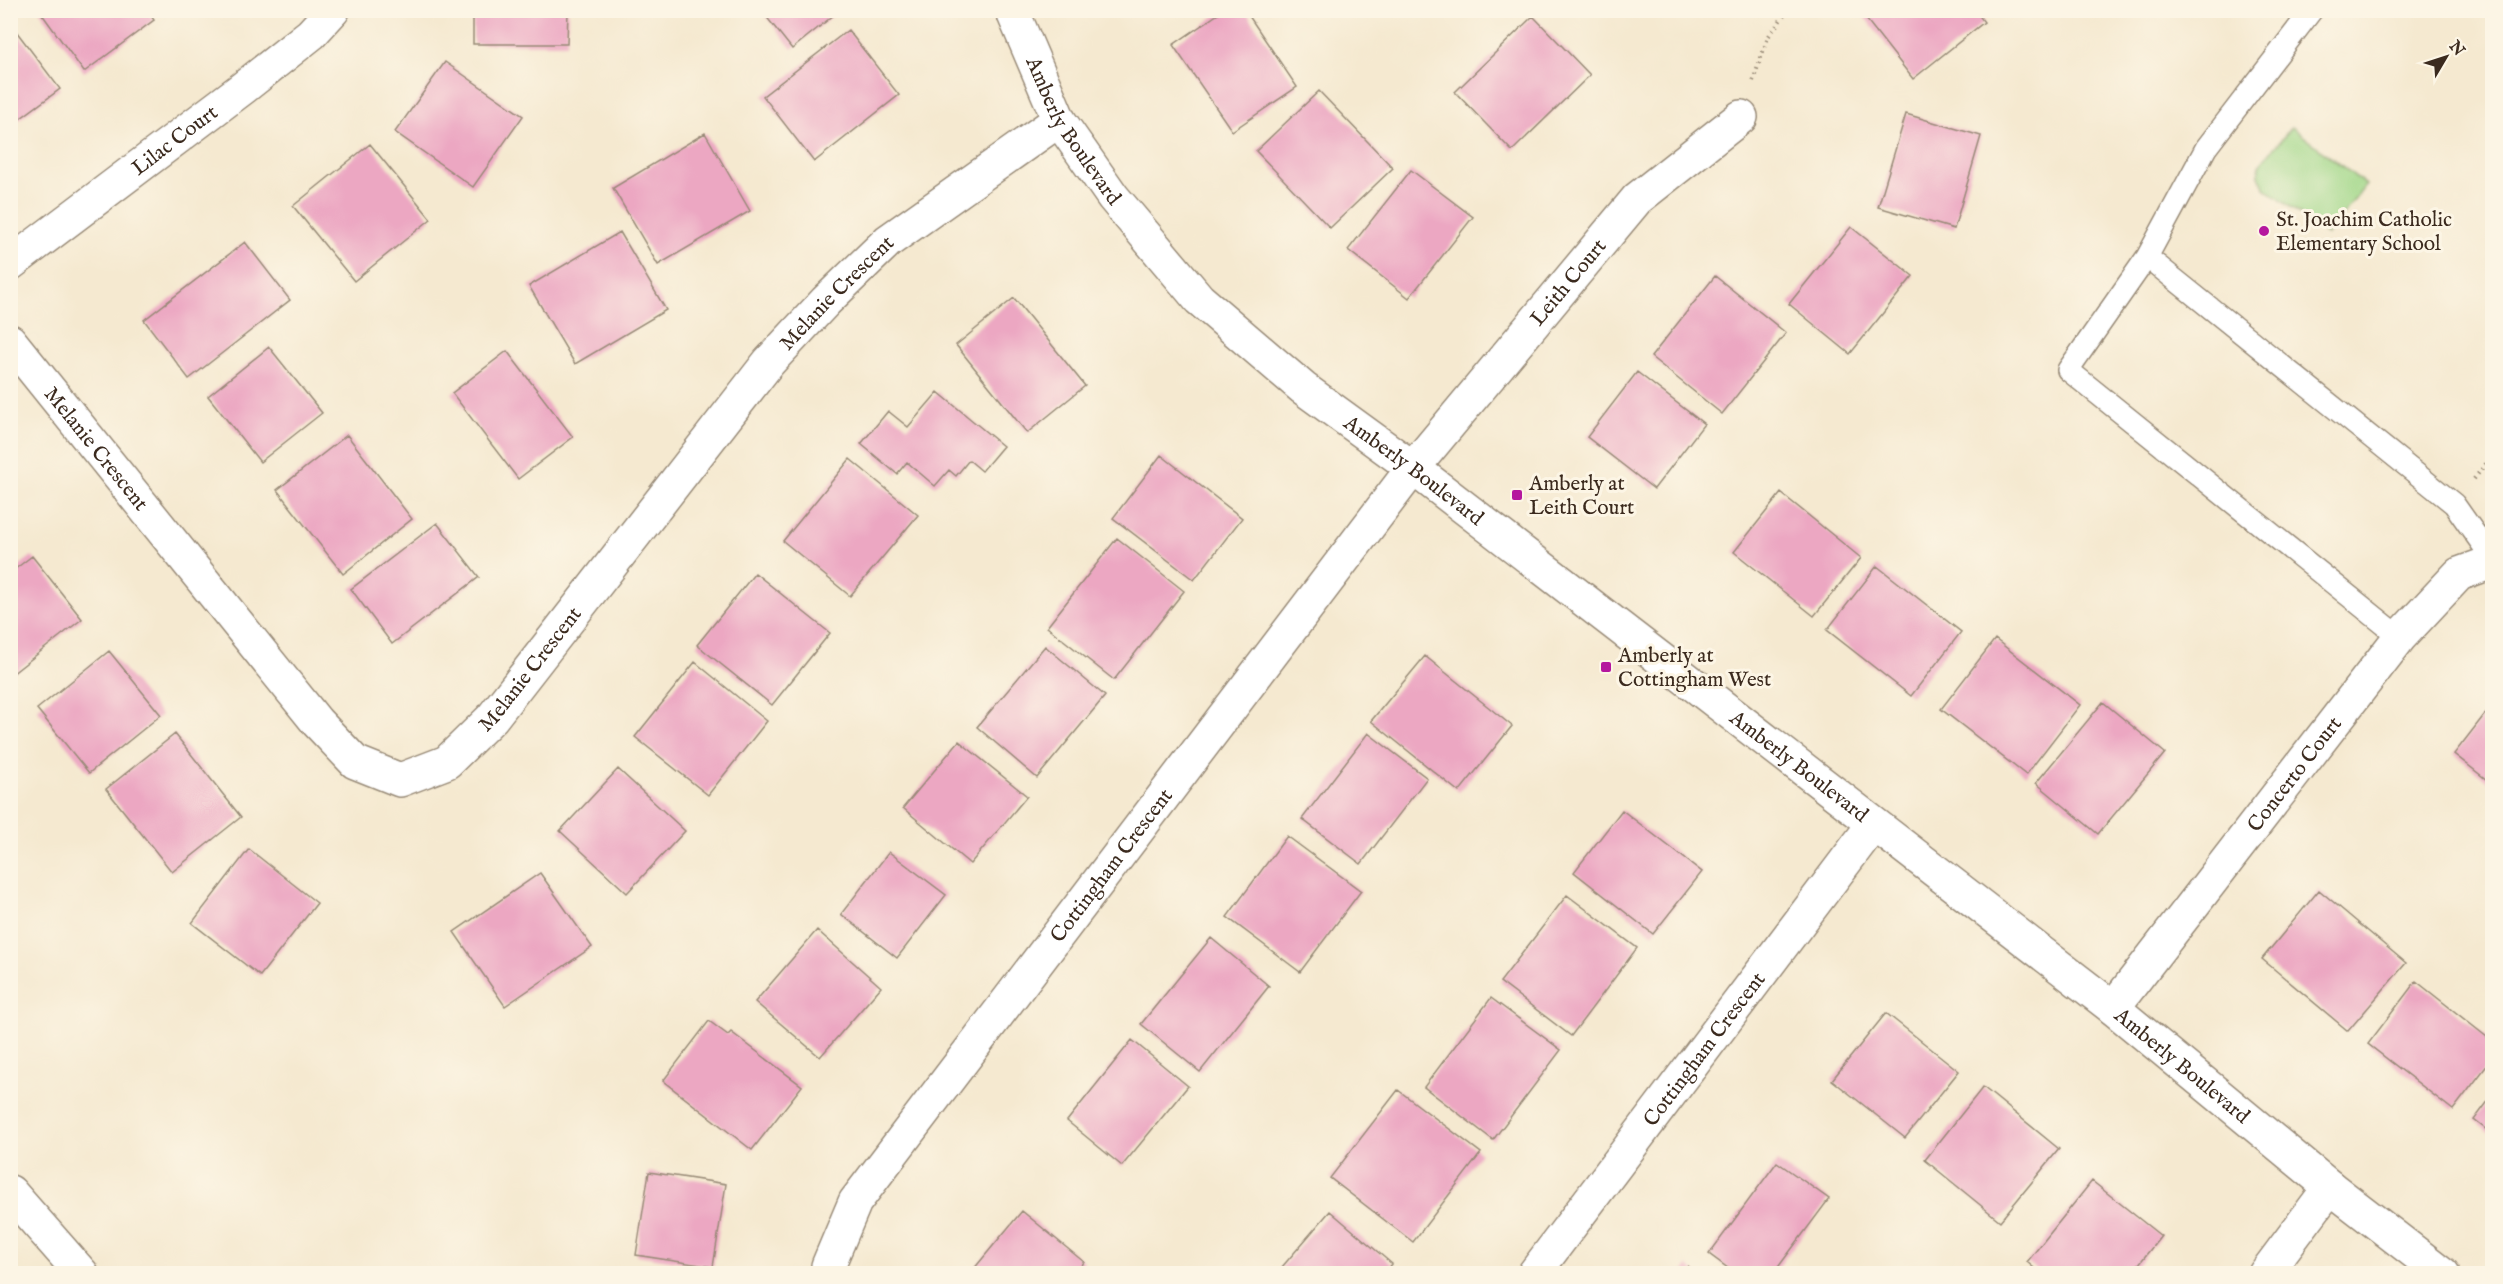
<svg xmlns="http://www.w3.org/2000/svg" width="2503" height="1284" font-family="'IM FELL English',serif">
<style>
.green{fill:#a0d788;stroke:#6e8053;stroke-width:1.5}
.building{fill:#eca7c2}
.lines{fill:none;stroke-linecap:round;stroke-linejoin:round}
.service-casing{stroke:#988a77;stroke-width:24}
.minor-casing{stroke:#988a77;stroke-width:36}
.motorway-casing{stroke:#988a77;stroke-width:36}
.path{stroke:#988a77;stroke-width:4;stroke-dasharray:1.5 4.5;stroke-linecap:butt}
.service{stroke:#fff;stroke-width:21}
.minor{stroke:#fff;stroke-width:33}
.motorway{stroke:#fff;stroke-width:33}
.poi-dot{fill:#b5179e;stroke:#fcf5e5;stroke-width:2}
.labels{text-anchor:middle;stroke-width:6;stroke-linejoin:round;paint-order:stroke}
.street-label{font-size:21px;fill:#3b2a1e;stroke:#fcf5e5}
.poi-label{font-size:21px;fill:#3b2a1e;stroke:#fcf5e5;text-anchor:start}
</style>
<rect width="100%" height="100%" fill="#fcf5e5"/>
<filter id="ink" filterUnits="userSpaceOnUse"><feTurbulence type="fractalNoise" baseFrequency=".0167" numOctaves="2"/><feDisplacementMap in="SourceGraphic" scale="12" xChannelSelector="R" yChannelSelector="G"/><feConvolveMatrix kernelMatrix="1 2 1 2 8 2 1 2 1" color-interpolation-filters="sRGB"/></filter>
<filter id="wash" filterUnits="userSpaceOnUse"><feTurbulence type="fractalNoise" baseFrequency=".008" numOctaves="4" result="noise"/><feDisplacementMap in="SourceGraphic" scale="24" xChannelSelector="R" yChannelSelector="G"/><feGaussianBlur stdDeviation="1.35" result="paint"/><feColorMatrix in="noise" values="0 0 0 0 0 0 0 0 0 0 0 0 0 0 0 0 0 1.4 0 .05"/><feComposite in="paint" operator="in"/></filter>
<g filter="url(#wash)">
<rect width="100%" height="100%" fill="#f5e9d0"/>
<path class="green" d="M2292,127L2366,185L2327,235L2264,187L2259,175V165Z"/>
<g id="blocks">
<path class="building" d="M39,10H147L154,20L84,72Z
M473,10H568L567,44H473Z
M761,10H840L792,49Z
M1224,10H1245L1297,87L1232,131L1173,45Z
M1859,10H1975L1984,22L1913,79Z
M1533,16L1590,75L1512,151L1455,92Z
M10,23L60,89L10,126Z
M848,30L899,95L814,162L763,96Z
M445,62L523,116L473,187L395,132Z
M1319,91L1393,168L1330,228L1256,151Z
M1906,114L1981,136L1954,229L1878,207Z
M705,133L750,211L658,265L613,188Z
M370,144L431,219L354,281L293,206Z
M1411,170L1473,217L1409,298L1348,250Z
M1851,227L1913,276L1850,354L1789,304Z
M620,232L666,310L575,364L529,286Z
M245,242L290,300L189,379L144,320Z
M1715,276L1786,333L1722,414L1651,357Z
M1014,298L1085,386L1027,433L956,345Z
M269,347L322,413L260,462L208,396Z
M507,351L573,437L518,479L452,393Z
M1637,372L1704,424L1654,489L1587,437Z
M938,392L1003,446L982,471L969,460L956,476L949,470L935,486L907,462L897,474L861,444L888,411L908,427Z
M347,435L412,519L343,574L277,490Z
M1161,455L1242,518L1194,580L1113,518Z
M850,459L918,515L850,596L783,541Z
M1781,493L1861,558L1814,616L1734,552Z
M437,523L479,577L392,644L351,589Z
M1117,538L1184,591L1114,680L1047,627Z
M32,556L82,619L12,674L10,672V573Z
M1877,566L1961,632L1911,696L1827,630Z
M755,573L830,633L772,705L697,645Z
M1995,639L2080,705L2026,775L1941,709Z
M1045,646L1105,696L1037,778L977,727Z
M109,651L161,715L89,773L37,709Z
M1425,656L1512,726L1459,792L1371,721Z
M695,662L767,721L708,795L635,737Z
M2103,702L2165,753L2098,834L2036,783Z
M2492,705V784L2454,754Z
M1368,733L1427,778L1361,864L1302,819Z
M175,734L241,817L172,872L106,789Z
M959,741L1027,796L970,864L903,808Z
M618,769L685,831L627,893L560,831Z
M1622,810L1702,872L1653,934L1574,872Z
M1287,836L1361,891L1300,972L1227,917Z
M249,849L317,903L260,976L192,923Z
M889,852L946,895L897,958L841,914Z
M540,873L592,947L505,1006L454,932Z
M2319,890L2406,963L2348,1031L2262,959Z
M1567,895L1637,948L1571,1036L1500,982Z
M817,930L881,987L820,1057L755,1002Z
M1211,938L1269,986L1200,1072L1141,1024Z
M2416,981L2492,1041V1059L2453,1110L2368,1044Z
M1491,998L1561,1050L1493,1140L1424,1087Z
M1886,1013L1959,1071L1905,1138L1832,1080Z
M709,1021L728,1035L731,1032L802,1086L752,1150L663,1081Z
M1132,1040L1188,1086L1122,1166L1067,1121Z
M1983,1087L2059,1149L2000,1221L1925,1160Z
M1398,1090L1481,1153L1413,1242L1330,1178Z
M2492,1096V1134L2474,1120Z
M1777,1162L1829,1199L1773,1274H1736L1709,1254Z
M649,1172L726,1184L713,1267L636,1255Z
M2092,1181L2161,1236L2131,1274H2041L2027,1262Z
M1022,1211L1084,1262L1075,1274H977L973,1270Z
M1330,1211L1392,1264L1384,1274H1276Z
M1688,1266L1698,1274H1682Z"/>
</g>
</g>
<g filter="url(#ink)">
<use href="#blocks" fill-opacity="0" stroke="#988a77" stroke-width="1.5"/>
<g class="lines">
<defs>
<path id="service" d="M2312,10L2206,148L2147,257L2068,370L2400,637
M2147,257L2454,504L2492,558"/>
<g id="minor">
<path id="s1" d="M1012,10L1059,120L1113,197L1199,299L1303,388L1413,468L2113,1008L2330,1187L2443,1274"/>
<path id="s2" d="M10,264L243,88L311,34L333,10"/>
<path id="s3" d="M10,341L317,722L355,762L400,780L447,762L492,718L769,362L826,301L888,241L1059,120"/>
<path id="s4" d="M2113,1008L2400,637L2459,574L2492,562"/>
<path id="s5" d="M831,1274L828,1266L855,1202L1413,468L1637,199L1741,117"/>
<path id="s6" d="M1534,1274L1873,825"/>
<path d="M2265,1274L2330,1187"/>
</g>
<path id="motorway" d="M10,1192L82,1274"/>
</defs>
<use href="#service" class="service-casing"/>
<use href="#minor" class="minor-casing"/>
<use href="#motorway" class="motorway-casing"/>
<path class="path" d="M1753,81L1768,37L1788,10
M2474,479L2492,456"/>
<use href="#service" class="service"/>
<use href="#minor" class="minor"/>
<use href="#motorway" class="motorway"/>
</g>
</g>
<g class="poi-dot">
<circle cx="2264" cy="231" r="6"/>
<rect x="1511" y="489" width="12" height="12" rx="3"/>
<rect x="1600" y="661" width="12" height="12" rx="3"/>
</g>
<g class="labels">
<g class="street-label">
<text dy="7" stroke="none"><textPath href="#s1" startOffset="136">Amberly Boulevard</textPath></text>
<text dy="7" stroke="none"><textPath href="#s2" startOffset="206">Lilac Court</textPath></text>
<text dy="7" stroke="none"><textPath href="#s5" startOffset="1242">Leith Court</textPath></text>
<text dy="7" stroke="none"><textPath href="#s3" startOffset="1254">Melanie Crescent</textPath></text>
<text dy="7" stroke="none"><textPath href="#s3" startOffset="138">Melanie Crescent</textPath></text>
<text dy="7" stroke="none"><textPath href="#s1" startOffset="622">Amberly Boulevard</textPath></text>
<text dy="7" stroke="none"><textPath href="#s3" startOffset="768">Melanie Crescent</textPath></text>
<text dy="7" stroke="none"><textPath href="#s1" startOffset="1108">Amberly Boulevard</textPath></text>
<text dy="7" stroke="none"><textPath href="#s4" startOffset="296">Concerto Court</textPath></text>
<text dy="7" stroke="none"><textPath href="#s5" startOffset="501">Cottingham Crescent</textPath></text>
<text dy="7" stroke="none"><textPath href="#s6" startOffset="282">Cottingham Crescent</textPath></text>
<text dy="7" stroke="none"><textPath href="#s1" startOffset="1594">Amberly Boulevard</textPath></text>
</g>
<g class="poi-label">
<text x="2276" y="226">St. Joachim Catholic<tspan x="2276" dy="24">Elementary School</tspan></text>
<text x="1529" y="490">Amberly at<tspan x="1529" dy="24">Leith Court</tspan></text>
<text x="1618" y="662">Amberly at<tspan x="1618" dy="24">Cottingham West</tspan></text>
</g>
</g>
<rect width="2503" height="1284" fill="none" stroke="#fcf5e5" stroke-width="36"/>
<g transform="translate(2446 57) rotate(51)" stroke="#fcf5e5" stroke-width="4.5" paint-order="stroke">
<path d="M0-4.5L10 22L0 15L-10 22Z" fill="#3b2a1e"/>
<text y="-9" font-size="16" font-weight="bold" text-anchor="middle" fill="#3b2a1e">N</text>
</g>
</svg>
